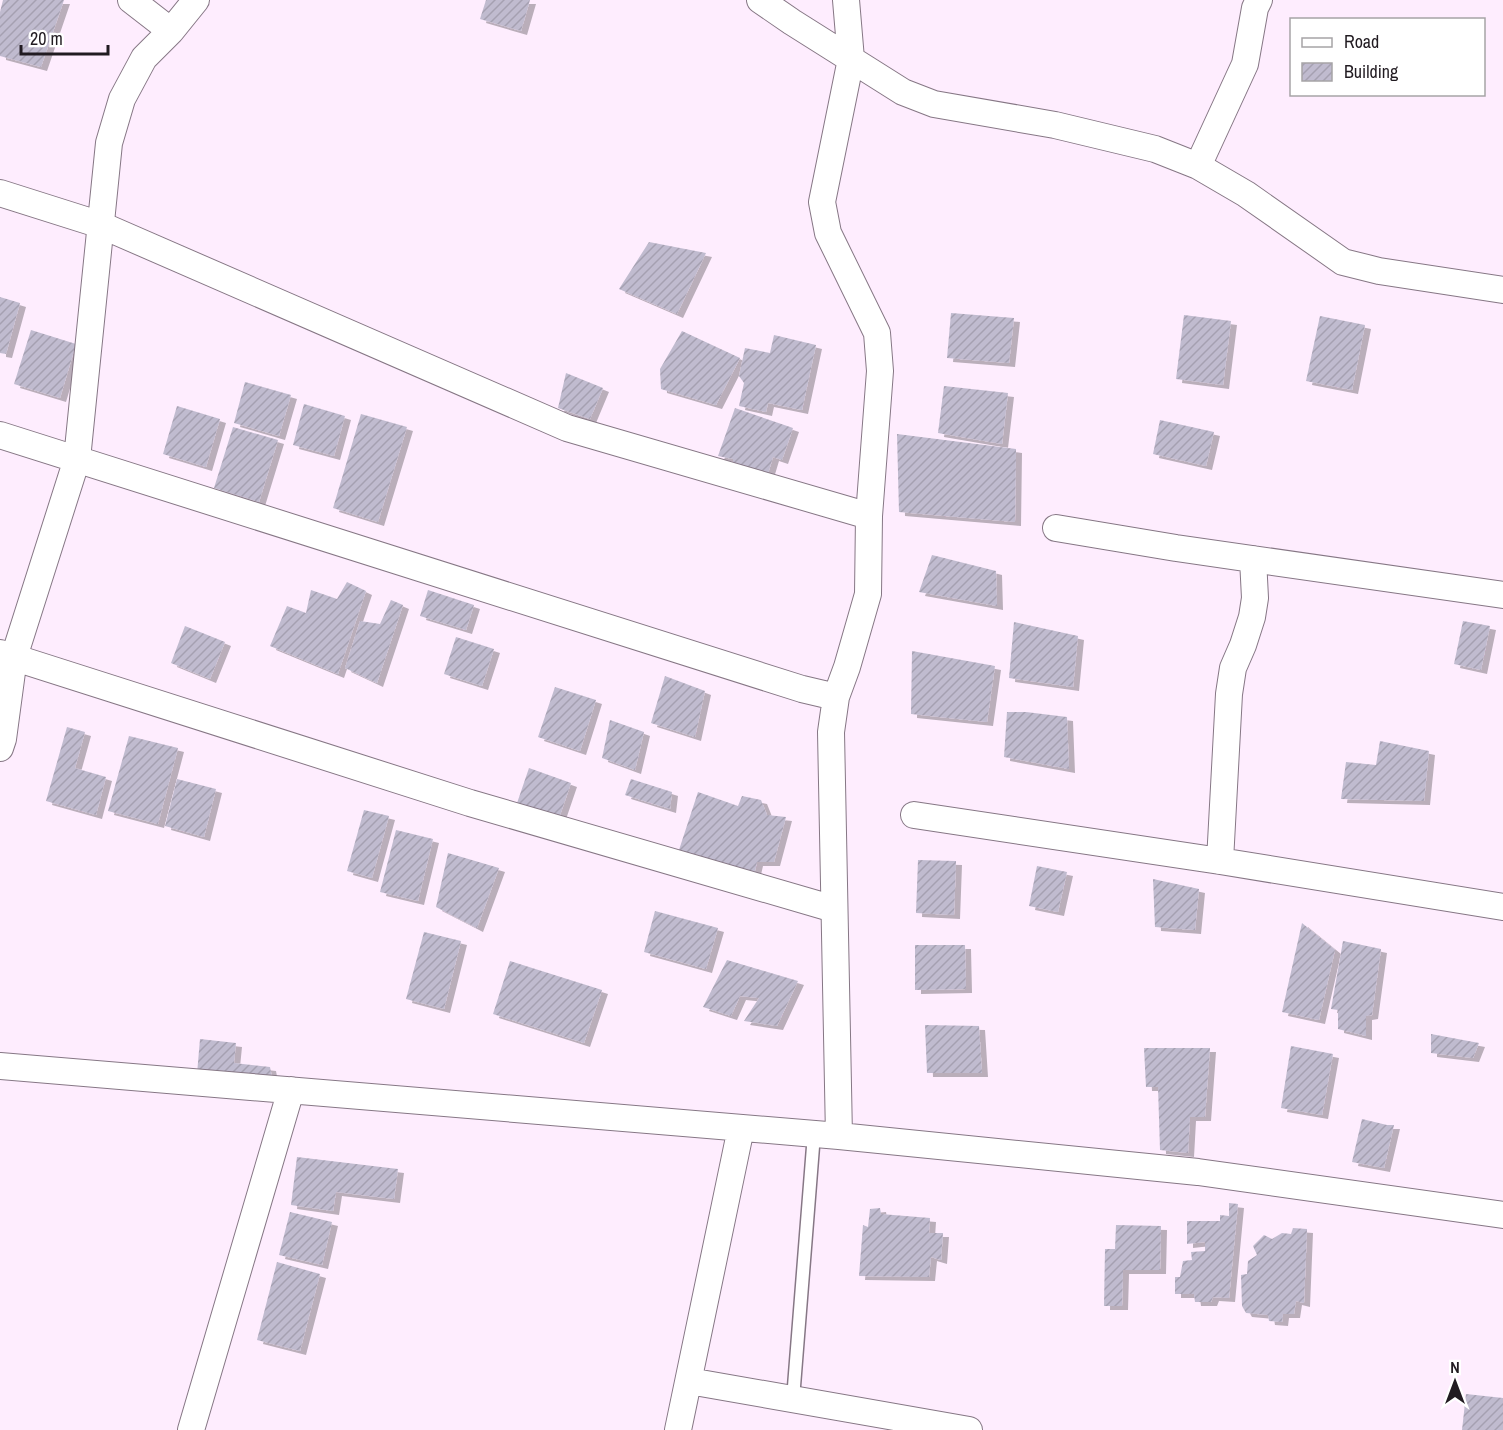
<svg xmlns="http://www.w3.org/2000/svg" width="1503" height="1430" font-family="'Archivo Narrow',sans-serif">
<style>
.building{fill:url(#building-hatch);filter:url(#shadow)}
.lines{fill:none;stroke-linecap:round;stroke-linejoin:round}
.lane-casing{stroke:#867785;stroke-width:15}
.street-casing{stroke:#867785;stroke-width:28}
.lane{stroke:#fff;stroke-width:12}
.street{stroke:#fff;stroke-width:26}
</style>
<defs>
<pattern id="building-hatch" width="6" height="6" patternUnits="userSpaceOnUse" patternTransform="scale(1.5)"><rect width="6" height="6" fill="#c0bbcf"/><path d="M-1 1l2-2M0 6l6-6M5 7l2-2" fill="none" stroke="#a5a0b1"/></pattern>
<filter id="shadow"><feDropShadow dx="6" dy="4" stdDeviation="0" flood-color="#0004"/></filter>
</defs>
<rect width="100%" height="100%" fill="#feedfe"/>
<path class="building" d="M3,0H64L41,67L0,56V12Z
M486,0H530L521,31L480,19Z
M649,242L706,253L677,314L619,289Z
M0,297L20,303L6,354L0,353Z
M951,313L1014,318L1009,363L947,358Z
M1184,315L1231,321L1223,385L1176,379Z
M1320,316L1365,325L1352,390L1306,381Z
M31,330L76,344L60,398L14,384Z
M682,331L740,358L716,405L661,389L660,369Z
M774,335L816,345L802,410L768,403L766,412L739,406L744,383L739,376L745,348L770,353Z
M566,373L603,388L590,419L558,408Z
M245,382L291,395L279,436L234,423Z
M944,386L1008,393L1002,444L938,433Z
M304,404L345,416L334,456L293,445Z
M177,406L220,419L206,467L163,454Z
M735,408L793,428L782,460L773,457L767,477L733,469V459L718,456Z
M361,414L407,427L378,522L333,508Z
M1160,420L1214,432L1206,466L1153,454Z
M233,427L278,440L259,502L214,488Z
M897,434L1016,449L1015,522L899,512Z
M932,555L996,571L997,606L919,592Z
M347,582L366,591L338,674L270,646L287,606L306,613L311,590L337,599Z
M428,590L474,605L466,630L420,616Z
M391,600L403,605L377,683L345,668L360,621L380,624Z
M1463,621L1490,626L1481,670L1454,664Z
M1014,622L1078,636L1073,687L1009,678Z
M185,626L225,642L210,679L171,663Z
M456,637L494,649L482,686L444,674Z
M912,651L995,666L987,722L911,714Z
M665,676L705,691L695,737L651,723Z
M555,687L596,700L580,751L538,737Z
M1007,712H1026L1067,717L1069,769L1004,757Z
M610,720L644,732L635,770L602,758Z
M67,727L85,732L75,768L106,777L96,815L46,801Z
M129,736L178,748L158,824L108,811Z
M1380,741L1429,751L1424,801L1341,799L1346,762L1376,765Z
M529,768L571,783L557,824L515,809Z
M177,779L216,789L204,837L165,826Z
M631,779L672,792L670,809L625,795Z
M698,792L738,806L742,796L761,800L767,815L786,817L774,862H757L754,875L678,853Z
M364,810L389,816L372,878L347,871Z
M396,830L433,839L418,901L380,892Z
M448,853L499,868L477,928L436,907Z
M918,860L956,861L954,915L916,913Z
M1037,866L1067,872L1058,912L1029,906Z
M1153,879L1199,889L1195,930L1155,927Z
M655,911L718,928L706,969L644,952Z
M1302,923L1335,950L1319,1020L1282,1012Z
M424,932L461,941L444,1009L406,999Z
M1343,941L1381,949L1372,1015L1366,1016V1036L1338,1029V1010L1331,1009Z
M915,945H965L966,989L915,990Z
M727,960L798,981L777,1026L744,1021L759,998L740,996L731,1016L703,1007Z
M510,961L602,990L584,1043L493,1014Z
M925,1025L979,1026L982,1073H927Z
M1431,1034L1479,1043L1473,1058L1431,1053Z
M200,1039L236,1043L234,1063L270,1067L273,1083L197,1074Z
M1291,1046L1333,1054L1322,1115L1281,1108Z
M1144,1048H1210L1205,1117H1190L1188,1153L1160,1150L1158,1087H1146Z
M1362,1119L1387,1125H1394L1384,1168L1352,1162Z
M297,1157L398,1169L394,1199L336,1192L333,1211L291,1205Z
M1229,1203L1238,1204L1229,1298L1213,1297L1211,1302H1195L1194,1294H1175V1277H1180L1183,1261L1192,1260L1191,1252L1205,1251V1242L1187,1244V1221H1220V1215L1229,1216Z
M880,1208L881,1214L930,1218L929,1233H943L941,1260L931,1257L929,1277L859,1276L863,1225L868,1227L870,1209Z
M290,1212L332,1222L322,1265L279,1255Z
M1116,1225L1161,1226L1160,1270H1123L1122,1306H1104L1105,1249H1115Z
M1293,1228L1307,1229L1304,1303L1296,1301L1294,1314H1283L1282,1322L1269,1321L1268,1315L1246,1313L1242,1306L1241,1275L1247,1274L1248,1261L1257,1255L1253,1246L1264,1235L1272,1239L1282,1233L1291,1234Z
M277,1262L320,1274L300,1351L257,1340Z
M1466,1394L1503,1398V1430H1462Z"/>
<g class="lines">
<defs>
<path id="lane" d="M793,1399L814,1134"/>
<path id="street" d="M131,0L171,31
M760,0L792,22L903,92L934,104L1055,125L1155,149L1198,166L1246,194L1343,262L1379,271L1503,290
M1198,166L1245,64L1255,8L1259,0
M0,193L101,225L567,428L869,516
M0,435L802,689L836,697L831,732L839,1136L1198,1172L1503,1215
M1056,528L1176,548L1503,595
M0,653L470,803L834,909
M836,697L847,667L868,594L869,516L880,371L877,333L828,233L822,202L851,59L846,0
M0,748L3,739L14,657L77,459L109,143L122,99L144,58L171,31L196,0
M914,815L1220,861L1503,907
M1220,861L1229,694L1233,668L1243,645L1252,617L1255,598L1253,559
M0,1066L839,1136
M689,1381L969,1430
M191,1430L291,1090
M678,1430L741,1128"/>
</defs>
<use href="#lane" class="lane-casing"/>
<use href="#street" class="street-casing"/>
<use href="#lane" class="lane"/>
<use href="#street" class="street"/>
</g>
<rect x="1290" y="18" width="195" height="78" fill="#ffffff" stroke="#a6a4a6" stroke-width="1.5"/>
<rect x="1302" y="38" width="30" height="9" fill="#ffffff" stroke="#a6a4a6" stroke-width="1.5"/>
<text x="1344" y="48" font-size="18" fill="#211b21">Road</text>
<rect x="1302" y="63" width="30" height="18" fill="url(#building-hatch)" stroke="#a6a4a6" stroke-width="1.5"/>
<text x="1344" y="78" font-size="18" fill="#211b21">Building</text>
<g transform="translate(1455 1382)" stroke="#ffffff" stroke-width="4.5" paint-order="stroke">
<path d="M0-4.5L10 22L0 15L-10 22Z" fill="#211b21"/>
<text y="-9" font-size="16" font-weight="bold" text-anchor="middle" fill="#211b21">N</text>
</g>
<path d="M21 45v9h87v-9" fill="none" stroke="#211b21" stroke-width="3"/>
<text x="30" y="45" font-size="18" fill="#211b21" stroke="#ffffff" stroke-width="4.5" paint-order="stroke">20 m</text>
</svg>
